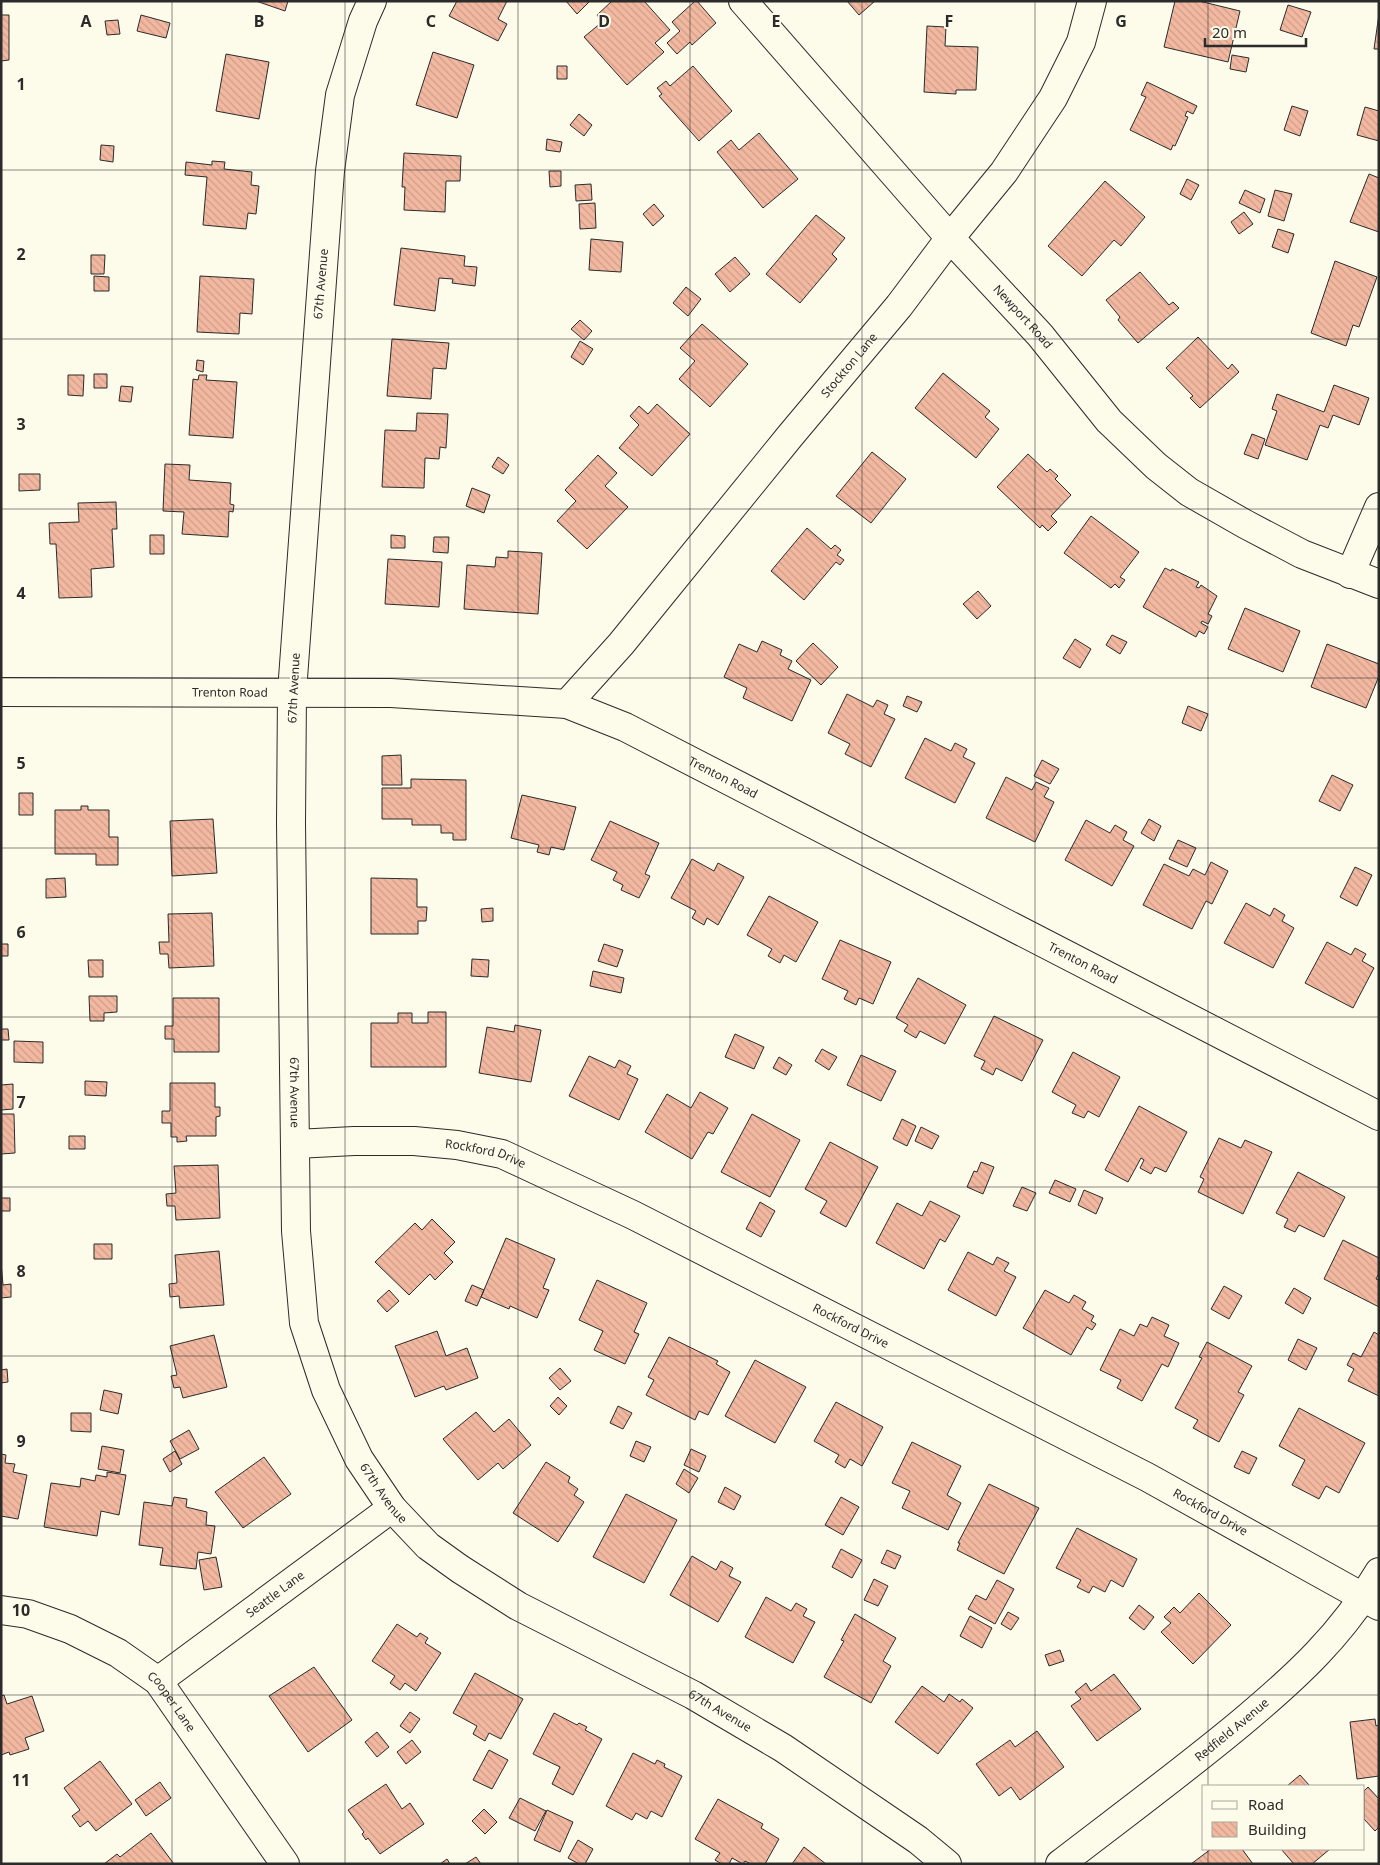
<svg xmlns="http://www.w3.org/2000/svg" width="1380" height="1865" font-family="'Noto Sans',sans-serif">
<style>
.building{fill:url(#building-back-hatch);stroke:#2b2b2b}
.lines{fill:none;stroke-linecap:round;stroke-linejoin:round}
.street-casing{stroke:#2b2b2b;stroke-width:30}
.street{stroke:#fdfbea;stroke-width:28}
.grid{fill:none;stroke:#2b2b2b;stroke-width:1;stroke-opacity:0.55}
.labels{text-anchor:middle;stroke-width:4;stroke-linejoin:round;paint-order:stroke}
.street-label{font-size:12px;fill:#2b2b2b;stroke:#fdfbea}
.grid-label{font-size:16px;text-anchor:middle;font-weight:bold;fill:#2b2b2b;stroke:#fdfbea;stroke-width:4;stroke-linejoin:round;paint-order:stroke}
</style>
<defs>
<pattern id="building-back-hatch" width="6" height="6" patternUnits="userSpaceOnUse" patternTransform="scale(1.25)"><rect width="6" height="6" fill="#f2b8a0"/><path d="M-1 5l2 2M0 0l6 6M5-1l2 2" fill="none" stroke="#d09e8a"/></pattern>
</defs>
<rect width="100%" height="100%" fill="#fdfbea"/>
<path class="building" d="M256,1H288L285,11Z
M457,1H507L498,19L507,24L498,41L449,16Z
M566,1H590L577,14Z
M612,1H644L670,30L655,43L664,52L627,85L584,37L602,22L597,15Z
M695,1H697L716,23L692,45L690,42L677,54L667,43L680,31L672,22Z
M847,1H875L859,15Z
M1175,1H1199L1240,11L1228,62L1164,47Z
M1288,5L1311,12L1302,37L1280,30Z
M1379,14V49H1374Z
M1,15H9V60L1,61Z
M141,15L170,23L166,38L137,31Z
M118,20L120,34L107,35L105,21Z
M927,26L946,27L945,46L978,47L976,90H956V94L924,92Z
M433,52L474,65L457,118L416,105Z
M226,54L269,62L259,119L216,111Z
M1232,55L1249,58L1246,72L1230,69Z
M557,66H567V79H557Z
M693,66L732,111L699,141L659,96L662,94L657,88L666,81L670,86Z
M1147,82L1197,106L1193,114L1187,111L1185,116L1188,117L1175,146L1173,145L1171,150L1130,130L1146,97L1141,95Z
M1292,106L1308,111L1300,136L1284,130Z
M1365,107L1379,111V141L1357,135Z
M579,114L592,125L584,136L570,125Z
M759,133L798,179L763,208L717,152L731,140L739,150Z
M547,139L562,142L560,152L546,150Z
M101,145L114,146L113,162L100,160Z
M404,153L461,156L460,181H446L445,212L404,210L405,187H402Z
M212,161L225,162L224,169L252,172L251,185L259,186L256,214L248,213L246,229L203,225L207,177L185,175L186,162L212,165Z
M549,171H561V186L550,187Z
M1369,174L1379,178V232L1350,222Z
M1187,179L1199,185L1191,200L1180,194Z
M1105,181L1145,217L1121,246L1114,240L1082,276L1048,246Z
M591,184L592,200L576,201L575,185Z
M1245,190L1265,199L1260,213L1239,203Z
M1275,190L1292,194L1284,221L1268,216Z
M595,203L596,228L580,229L579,204Z
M654,204L664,216L653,226L643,214Z
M1244,212L1253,224L1239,234L1231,222Z
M816,215L845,238L832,254L837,259L800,303L766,274Z
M1278,229L1294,234L1288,253L1272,247Z
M591,239L623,242L621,272L589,270Z
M401,248L465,256L464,266L477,267L475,286L452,283L453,279L439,278L435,311L394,305Z
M91,255H105L104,274H91Z
M735,257L750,274L730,292L715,274Z
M1335,261L1377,277L1359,327L1353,325L1346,346L1311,333Z
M1140,272L1169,305L1173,302L1179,308L1138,343L1118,320L1120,317L1106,300Z
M94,276L109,277V291H94Z
M200,276L254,279L252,314L240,313L239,334L197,332Z
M686,287L701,299L688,316L673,303Z
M580,320L592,331L584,340L571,329Z
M702,324L748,364L710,407L679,379L695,361L680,348Z
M1198,337L1228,369L1232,364L1239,372L1200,408L1190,398L1193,396L1166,368Z
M392,339L449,343L446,369L433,368L431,399L387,396Z
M580,341L593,349L583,365L571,357Z
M197,360L204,361L203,372L196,370Z
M943,373L990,411L985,417L999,429L976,458L915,408Z
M94,374H107V388H94Z
M68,375H84L83,396L68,395Z
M199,375H207L206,380L237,382L233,438L189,435L193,379L198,380Z
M1334,385L1369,398L1359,425L1333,415L1328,428L1320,425L1307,460L1265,445L1277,411L1272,409L1277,394L1324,412Z
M121,386L133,387L131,402L119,401Z
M657,404L690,434L652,476L619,448L639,425L630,416L639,406L648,414Z
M417,413L448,414L446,448L440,447L439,459L425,458L424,488L382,487L385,430L416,431Z
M1252,434L1265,439L1258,459L1244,454Z
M872,452L906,479L871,523L836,496Z
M1028,454L1047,472L1050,469L1058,476L1055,479L1071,495L1051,516L1057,522L1048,531L1042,525L1040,528L997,487Z
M598,455L617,473L605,486L628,507L587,549L557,521L576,501L565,490Z
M498,457L509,465L503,474L492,467Z
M165,464L190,465L189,480L231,483L230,504L234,505L233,512L229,511L228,537L182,534L184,512L163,511Z
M19,474H40V490L19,491Z
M472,488L490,495L484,513L466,506Z
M116,502L117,529H112L114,567L91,569L92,597L59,598L56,544H50L49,523L79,522L78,503Z
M1091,516L1139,552L1120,577L1125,580L1119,588L1115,584L1111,588L1064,553Z
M807,528L831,549L835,545L841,550L837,555L844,560L840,565L836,562L804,600L771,571Z
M150,535H164V554H150Z
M391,535L405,536V548H391Z
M434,537H449L448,553L433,552Z
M508,551L542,553L538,614L464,609L467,565L495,567L496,557L508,558Z
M388,559L442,562L439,607L385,604Z
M1165,568L1171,571L1172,569L1199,582L1196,587L1199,588L1201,585L1217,596L1208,614L1212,616L1208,624L1202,621L1201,623L1208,627L1204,634L1199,631L1196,637L1143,607Z
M978,591L991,606L977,619L963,604Z
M1245,608L1300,631L1283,672L1228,649Z
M1112,635L1127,642L1120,654L1106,645Z
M1075,639L1091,649L1080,668L1063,658Z
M762,641L782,650L780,655L792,661L788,669L811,680L792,721L743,698L747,688L724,677L739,644L757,652Z
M813,643L838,667L821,685L796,661Z
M1327,644L1379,664V676L1366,708L1311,687Z
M847,694L873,707L877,700L888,705L884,714L895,719L871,767L845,754L850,744L828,733Z
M907,696L922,702L917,712L903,706Z
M1188,706L1208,714L1201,731L1182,723Z
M925,738L951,751L955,743L967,749L963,757L975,763L955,803L905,778Z
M401,755L402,785H382V756Z
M1042,760L1059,769L1050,784L1034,776Z
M1332,775L1353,785L1340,811L1319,801Z
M1006,777L1032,790L1036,782L1049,788L1044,797L1054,802L1035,842L986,818Z
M411,779L466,780V840H453V833H441V825H412V819H382V788H411Z
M19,793H33V815H19Z
M522,795L576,807L564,850L551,847L549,855L537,852L539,845L511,838Z
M81,806H88V810H109V837H118V865H96V854H55V810H81Z
M213,819L217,873L172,876L170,821Z
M1149,819L1161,826L1154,841L1141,833Z
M1086,820L1110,833L1115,825L1127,832L1123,840L1134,846L1112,886L1065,860Z
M610,821L659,843L645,874L650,876L639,898L621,890L623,885L613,880L617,872L591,860Z
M1178,840L1196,848L1187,867L1169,859Z
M692,859L714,871L718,863L744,877L718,925L707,918L704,925L692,918L696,911L671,898Z
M1211,862L1228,871L1212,904L1206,901L1192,929L1143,905L1164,864L1189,876L1193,869L1205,875Z
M1355,867L1372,875L1357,906L1340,897Z
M65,878L66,897L46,898V879Z
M371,878L417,879V907H427L426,921H418V934H371Z
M769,896L818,922L796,962L784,955L780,963L768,956L772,949L747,935Z
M1246,903L1270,916L1274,908L1285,915L1282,921L1294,928L1273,968L1224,943Z
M493,908V921L482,922L481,909Z
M212,913L214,966L169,968L168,954H160L159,942H169L168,914Z
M840,940L891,962L873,1004L859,998L856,1005L844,999L848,991L822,979Z
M1327,942L1351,955L1355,948L1366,954L1362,961L1374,968L1353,1008L1305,983Z
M1,944H8V956H1Z
M604,944L623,950L617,967L598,961Z
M472,959L489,960L488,977L471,976Z
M88,960H103V977H89Z
M593,971L624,978L621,993L590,986Z
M918,978L966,1005L945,1044L920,1031L916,1038L904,1031L908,1025L896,1018Z
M89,996H117V1012L104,1013V1021H90Z
M173,998H219V1052H174V1039H165V1026H173Z
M428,1012H446V1067H371V1023H398V1013H412V1023H428Z
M994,1016L1043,1040L1022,1081L996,1068L993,1075L981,1069L985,1061L974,1056Z
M515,1025L541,1030L531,1082L479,1073L487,1027L514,1032Z
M1,1029H8L9,1040H1Z
M735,1034L764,1047L754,1069L725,1057Z
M14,1041L43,1042V1063L14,1062Z
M822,1049L837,1057L829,1070L815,1061Z
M1073,1052L1120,1077L1099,1117L1088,1111L1084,1118L1072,1113L1076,1105L1052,1092Z
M861,1055L896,1071L881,1101L847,1085Z
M589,1056L615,1068L619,1060L631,1066L627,1074L638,1079L619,1120L569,1096Z
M779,1057L792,1065L786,1075L773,1068Z
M85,1081L107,1082L106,1096L85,1095Z
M170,1083H215V1107H220V1116L216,1117V1136H186L187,1141L177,1142V1137H171V1123H162V1111H170Z
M13,1084V1109L1,1110V1085Z
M700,1092L728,1108L713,1134L708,1132L692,1159L645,1132L667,1094L691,1108Z
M1139,1106L1187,1132L1166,1172L1155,1167L1151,1174L1140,1168L1144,1160L1141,1158L1128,1182L1105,1170Z
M1,1114H14L15,1153L1,1154Z
M752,1114L800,1140L770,1197L721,1172Z
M902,1119L916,1126L907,1146L893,1139Z
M921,1127L939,1136L932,1149L915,1141Z
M69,1136H85V1149H69Z
M1219,1138L1241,1148L1245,1140L1272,1152L1243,1214L1198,1192L1204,1179L1200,1177Z
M830,1142L878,1167L846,1227L820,1213L827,1201L805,1189Z
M981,1162L994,1167L983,1194L967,1187L974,1171L977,1172Z
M218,1165L220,1218L176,1220L175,1206H167L166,1194L176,1193L174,1166Z
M1298,1172L1345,1197L1324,1237L1299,1225L1295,1232L1284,1227L1288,1219L1276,1213Z
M1055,1180L1076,1189L1070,1202L1049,1193Z
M1022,1187L1036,1193L1027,1211L1013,1206Z
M1084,1190L1103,1198L1096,1214L1078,1205Z
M1,1198H10V1211H1Z
M930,1201L960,1216L945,1242L940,1239L924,1269L876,1243L897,1203L922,1216Z
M760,1202L775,1211L761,1237L746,1229Z
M432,1219L455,1242L444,1253L453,1262L435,1280L430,1274L409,1295L375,1262L415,1223L422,1230Z
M506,1238L555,1259L543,1288L549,1290L537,1318L510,1306L509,1309L481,1297Z
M1343,1240L1379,1258V1273L1376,1279L1379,1280V1307L1324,1279Z
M94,1244H112V1259H94Z
M219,1251L224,1305L180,1308L179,1296L170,1297L169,1284L177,1283L175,1255Z
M968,1252L993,1265L997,1257L1009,1263L1004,1271L1016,1277L996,1316L948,1290Z
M1,1263L3,1285L11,1284V1297L1,1298Z
M597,1280L647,1303L634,1332L639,1334L625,1364L594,1350L603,1331L579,1320Z
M472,1285L484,1290L477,1306L465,1301Z
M1224,1286L1242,1296L1229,1319L1211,1309Z
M1294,1288L1311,1298L1303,1314L1285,1303Z
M389,1290L399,1301L387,1312L377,1301Z
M1045,1290L1069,1303L1074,1295L1086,1302L1082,1309L1094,1316L1091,1321L1096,1324L1092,1330L1087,1327L1071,1355L1023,1328Z
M1152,1317L1169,1325L1164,1336L1179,1343L1168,1367L1162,1364L1142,1401L1117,1388L1121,1380L1100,1370L1120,1329L1134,1336L1140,1324L1147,1327Z
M437,1331L446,1356L467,1348L478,1378L446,1390L444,1386L415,1397L395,1346Z
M1374,1332L1379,1335V1396L1348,1381L1354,1369L1347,1365L1353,1353L1361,1357Z
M214,1335L227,1387L183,1398L180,1387L174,1388L171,1376L177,1375L170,1346Z
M669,1337L718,1361L716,1364L730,1372L708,1415L699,1411L695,1420L646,1395L654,1380L648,1377Z
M1298,1339L1317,1348L1306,1370L1288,1360Z
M1207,1342L1252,1366L1238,1392L1244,1395L1219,1442L1193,1428L1198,1420L1175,1408L1202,1358L1199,1357Z
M755,1360L806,1387L775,1443L725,1416Z
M560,1368L571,1381L560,1390L549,1378Z
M7,1369L8,1382L1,1383V1370Z
M104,1390L122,1394L118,1414L100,1410Z
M558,1397L567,1406L559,1415L550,1406Z
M836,1402L883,1427L862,1466L850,1459L845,1468L835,1462L839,1455L814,1441Z
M618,1406L632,1413L623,1429L610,1423Z
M1299,1408L1365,1443L1339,1493L1326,1486L1319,1499L1292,1485L1305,1460L1279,1446Z
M476,1412L494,1432L509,1419L531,1445L503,1469L498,1463L478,1480L443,1439Z
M71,1413H91V1432L71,1431Z
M189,1430L199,1449L180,1459L170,1441Z
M636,1441L651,1447L644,1462L630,1456Z
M912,1442L961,1466L947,1495L961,1503L948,1530L902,1508L910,1491L892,1483Z
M102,1446L124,1450L120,1473L98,1469Z
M691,1449L706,1456L699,1472L684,1465Z
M175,1451L182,1464L170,1472L163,1459Z
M1242,1451L1257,1458L1249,1474L1234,1467Z
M1,1454L6,1455L5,1463L15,1464L13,1472L27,1475L18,1519L1,1516Z
M264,1457L291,1494L243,1528L215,1492Z
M546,1462L570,1477L568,1482L578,1489L574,1495L584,1502L558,1542L513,1513Z
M684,1469L698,1478L689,1493L676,1484Z
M107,1472L126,1475L119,1515L101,1511L97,1536L44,1527L51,1483L80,1487L81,1478L95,1481L96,1475L107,1477Z
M989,1484L1039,1508L1004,1574L957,1550L960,1543H958Z
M725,1487L741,1496L734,1510L718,1502Z
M626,1494L677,1520L644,1583L593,1557Z
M174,1497L187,1499L186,1507L207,1512L206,1525L215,1526L211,1554L198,1552L196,1569L160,1565L163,1548L139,1545L144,1502L172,1506Z
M841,1497L859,1507L843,1535L825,1525Z
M1077,1528L1137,1559L1123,1587L1111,1580L1105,1592L1093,1586L1089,1593L1077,1587L1081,1580L1056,1568Z
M841,1549L862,1560L852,1578L832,1567Z
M887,1550L901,1556L895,1569L881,1563Z
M692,1556L716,1570L721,1561L733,1568L729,1576L741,1582L718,1622L670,1595Z
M216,1557L222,1587L204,1590L199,1560Z
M874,1579L888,1586L878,1606L864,1600Z
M997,1580L1014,1589L995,1624L968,1609L976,1595L986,1600Z
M1199,1593L1231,1625L1193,1664L1161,1632L1171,1623L1164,1617L1174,1607L1180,1613Z
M766,1597L791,1611L796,1603L807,1609L803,1616L815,1622L793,1663L745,1637Z
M1139,1605L1154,1617L1144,1630L1129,1618Z
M1008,1612L1019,1618L1011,1630L1001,1624Z
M855,1614L896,1638L883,1661L891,1666L871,1703L824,1677L844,1641L841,1640Z
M970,1616L992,1628L982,1648L960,1636Z
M397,1624L417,1637L420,1633L428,1638L425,1643L441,1653L416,1691L405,1683L400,1690L390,1683L395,1676L372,1661Z
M1060,1650L1064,1661L1049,1666L1045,1655Z
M314,1667L352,1720L308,1752L269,1696Z
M475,1673L523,1699L501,1739L489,1733L485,1741L473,1734L477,1726L453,1713Z
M1114,1674L1141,1709L1097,1741L1071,1706L1081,1699L1075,1692L1086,1683L1091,1691Z
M922,1686L944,1702L949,1694L960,1702L962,1699L973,1708L938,1754L895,1722Z
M4,1695L7,1704L32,1696L44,1731L25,1738L29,1749L10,1755L9,1752L1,1755V1696Z
M410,1712L420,1719L410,1733L400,1726Z
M554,1713L577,1725L579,1723L587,1727L585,1730L602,1739L573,1795L552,1784L560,1767L533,1754Z
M1375,1719L1376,1726L1379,1725V1776L1357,1779L1350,1722Z
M1037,1731L1064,1767L1020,1800L1011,1787L999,1796L976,1764L1010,1740L1015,1747Z
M377,1732L389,1747L377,1757L365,1742Z
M412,1740L421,1752L406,1764L397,1752Z
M489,1750L508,1760L492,1789L473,1780Z
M633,1753L655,1764L657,1760L665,1764L664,1767L682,1776L662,1817L651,1811L647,1819L636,1813L632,1820L606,1806Z
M100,1761L132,1804L96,1831L88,1821L80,1827L72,1816L80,1810L64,1788Z
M1300,1775L1310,1786H1287Z
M160,1782L171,1798L146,1816L135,1800Z
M386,1784L402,1809L410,1803L424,1824L380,1854L368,1838L366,1840L362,1834L364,1832L348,1810Z
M1368,1787L1379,1799V1827L1375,1831L1364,1819V1791Z
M520,1798L546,1811L535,1831L509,1818Z
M718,1799L763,1824L761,1828L779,1839L765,1864H751L745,1861L743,1864L732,1858L729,1864H722L715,1860L720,1853L695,1839Z
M484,1809L497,1822L485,1834L472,1821Z
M547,1810L573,1822L560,1852L534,1840Z
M151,1833L174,1864H104L117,1854L120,1857Z
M578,1840L593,1849L585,1864H579L568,1858Z
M804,1847L826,1864H792Z
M1211,1849H1242L1253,1864H1191Z
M1281,1849H1330L1312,1864H1294Z
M476,1857L481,1864H465Z
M447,1859L450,1864H440Z"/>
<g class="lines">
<defs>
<g id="street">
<path id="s1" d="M372,1L363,21L340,95L330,171L292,692L291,823L296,1231L304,1323L326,1390L359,1459L392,1508L428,1546L460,1569L518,1606L693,1695L783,1748L918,1840L947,1864"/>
<path id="s2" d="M743,1L950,238L1040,335L1109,421L1156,466L1189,492L1245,524L1302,554L1379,584"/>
<path d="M1350,574L1379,507"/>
<path id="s3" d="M1,692L391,693L567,704L625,727L1379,1116"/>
<path id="s4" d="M567,704L621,644L790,436L899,306L950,238L1004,172L1053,98L1081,42L1092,1"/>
<path id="s5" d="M296,1144L354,1141H414L457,1145L502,1154L633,1215L1147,1477L1379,1606"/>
<path id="s6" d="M1,1610L28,1614L70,1629L118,1653L158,1681L285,1864"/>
<path id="s7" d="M158,1681L392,1508"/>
<path id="s8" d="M1060,1864C1121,1817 1182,1772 1241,1723C1296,1677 1342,1635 1379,1572"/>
</g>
</defs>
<use href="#street" class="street-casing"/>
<use href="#street" class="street"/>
</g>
<path class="grid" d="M172,1V1864M345,1V1864M518,1V1864M690,1V1864M862,1V1864M1035,1V1864M1208,1V1786M1,170H1379M1,339H1379M1,509H1379M1,678H1379M1,848H1379M1,1017H1379M1,1187H1379M1,1356H1379M1,1526H1379M1,1695H1379M1208,1849V1864"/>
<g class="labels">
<g class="street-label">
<text transform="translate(321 284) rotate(-85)" y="4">67th Avenue</text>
<text dy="4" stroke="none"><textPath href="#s2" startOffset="422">Newport Road</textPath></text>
<text dy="4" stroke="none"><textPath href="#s4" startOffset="441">Stockton Lane</textPath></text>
<text transform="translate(294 688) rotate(-87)" y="4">67th Avenue</text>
<text dy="4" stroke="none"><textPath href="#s3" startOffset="229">Trenton Road</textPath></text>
<text dy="4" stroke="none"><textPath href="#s3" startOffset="739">Trenton Road</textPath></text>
<text dy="4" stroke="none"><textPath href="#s3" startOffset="1144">Trenton Road</textPath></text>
<text dy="4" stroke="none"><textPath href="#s1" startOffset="1099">67th Avenue</textPath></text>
<text dy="4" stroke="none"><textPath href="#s5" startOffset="191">Rockford Drive</textPath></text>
<text dy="4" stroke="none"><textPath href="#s5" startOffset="596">Rockford Drive</textPath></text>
<text dy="4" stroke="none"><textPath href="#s1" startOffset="1519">67th Avenue</textPath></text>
<text dy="4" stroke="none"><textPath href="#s5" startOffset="1001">Rockford Drive</textPath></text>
<text dy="4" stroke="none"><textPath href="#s7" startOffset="146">Seattle Lane</textPath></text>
<text dy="4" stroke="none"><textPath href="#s6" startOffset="199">Cooper Lane</textPath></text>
<text dy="4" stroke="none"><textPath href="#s1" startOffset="1924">67th Avenue</textPath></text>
<text dy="4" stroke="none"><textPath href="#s8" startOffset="218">Redfield Avenue</textPath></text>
</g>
</g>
<g class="grid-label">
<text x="86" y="27">A</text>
<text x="259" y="27">B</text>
<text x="431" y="27">C</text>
<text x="604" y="27">D</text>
<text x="776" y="27">E</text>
<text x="949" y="27">F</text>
<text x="1121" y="27">G</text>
<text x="21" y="90">1</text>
<text x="21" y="260">2</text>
<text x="21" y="430">3</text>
<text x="21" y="599">4</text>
<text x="21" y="769">5</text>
<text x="21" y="938">6</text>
<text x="21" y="1108">7</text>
<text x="21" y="1277">8</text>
<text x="21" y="1447">9</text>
<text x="21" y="1616">10</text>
<text x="21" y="1786">11</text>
</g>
<rect width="1380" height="1865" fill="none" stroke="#2b2b2b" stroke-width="5"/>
<rect x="1202" y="1785" width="162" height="65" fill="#fdfbea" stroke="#a9a89e"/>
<rect x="1212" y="1801" width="25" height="8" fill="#fdfbea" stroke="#a9a89e"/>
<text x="1248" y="1810" font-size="15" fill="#2b2b2b">Road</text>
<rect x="1212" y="1822" width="25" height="15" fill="url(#building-back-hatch)" stroke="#a9a89e"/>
<text x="1248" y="1835" font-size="15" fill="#2b2b2b">Building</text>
<path d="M1205 38v8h101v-8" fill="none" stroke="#2b2b2b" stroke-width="2.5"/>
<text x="1212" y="38" font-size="15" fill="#2b2b2b" stroke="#fdfbea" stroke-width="4" paint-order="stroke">20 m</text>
</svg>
